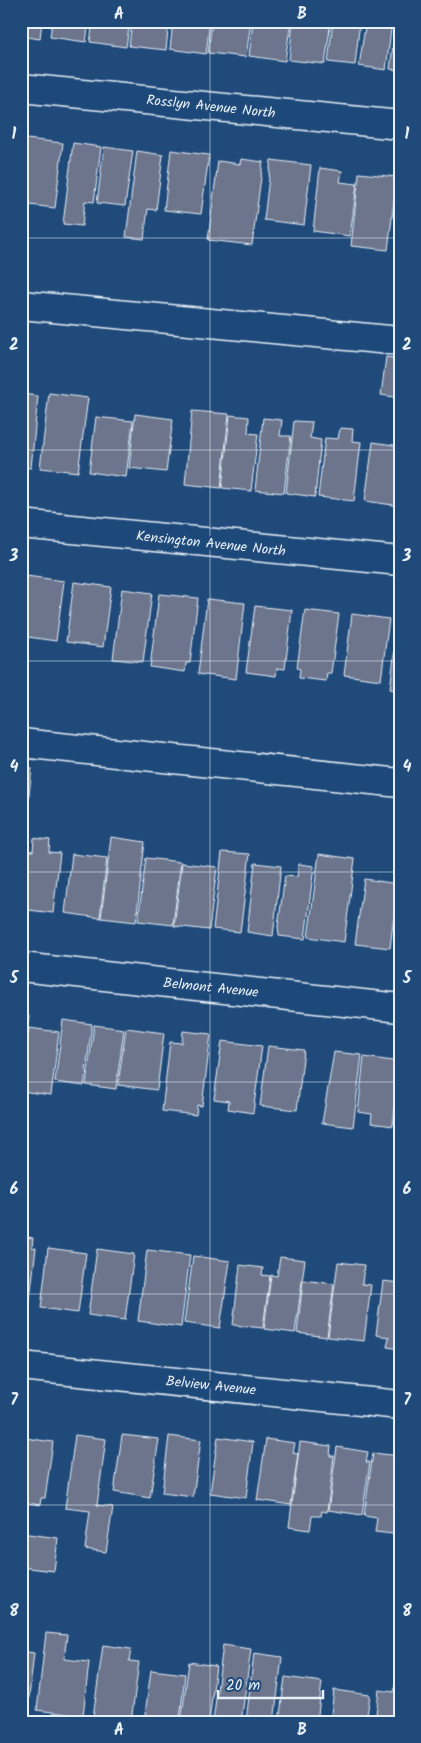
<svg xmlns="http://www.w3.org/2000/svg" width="421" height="1743" font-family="Kalam,sans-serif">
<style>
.building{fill:#6d758d;stroke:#e8f1f8}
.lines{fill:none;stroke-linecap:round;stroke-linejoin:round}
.minor-casing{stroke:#e8f1f8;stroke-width:31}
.minor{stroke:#1f4a7a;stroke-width:28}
.grid{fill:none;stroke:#e8f1f8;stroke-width:1;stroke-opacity:0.55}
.labels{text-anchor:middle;stroke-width:5;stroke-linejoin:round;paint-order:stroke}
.street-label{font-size:14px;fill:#e8f1f8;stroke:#1f4a7a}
.neatline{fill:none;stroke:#e8f1f8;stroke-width:2}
.grid-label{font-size:16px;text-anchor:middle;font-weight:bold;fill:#e8f1f8}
</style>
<rect width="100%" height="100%" fill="#1f4a7a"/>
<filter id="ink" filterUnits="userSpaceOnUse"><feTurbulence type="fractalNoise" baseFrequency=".02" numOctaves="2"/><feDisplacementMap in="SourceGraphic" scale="10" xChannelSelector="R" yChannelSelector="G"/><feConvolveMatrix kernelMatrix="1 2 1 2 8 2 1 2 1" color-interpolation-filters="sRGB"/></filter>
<g filter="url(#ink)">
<path class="building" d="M21,21H42L40,39L21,36Z
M52,21H89L86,42L50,37Z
M93,21H130L126,47L90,42Z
M132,21H169L166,50L129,46Z
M173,21H210L206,54L170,49Z
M212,21H251L246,57L208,53Z
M253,21H291L285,61L249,56Z
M293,21H331L325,64L289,60Z
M333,21H360L355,65L328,62Z
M366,21H392L386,70L359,66Z
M396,21H400V70L390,69Z
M26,139L63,143L55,208L21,204V180Z
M73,143L101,147L94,202L85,201L82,226L63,224Z
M104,147L133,151L125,206L97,203Z
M171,150L209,155L201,214L164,210Z
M137,151L163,155L156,210L148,209L144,239L126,237Z
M241,159L263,162L252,245L208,240L218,161L240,164Z
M271,160L311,165L304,225L264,220Z
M320,168L342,171L340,182L357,184L350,236L313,231Z
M359,173L397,177L388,250L351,246Z
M386,357L400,359V398L381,395Z
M49,393L88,398L78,472L40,468Z
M21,394L38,396L31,468L21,467Z
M192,411L229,414L221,488L185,484Z
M135,414L173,419L166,472L129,468Z
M230,415L249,417L248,433L258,434L251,491L222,488Z
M96,417L133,421L126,477L89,472Z
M263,418L282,420L280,436H291L284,493L255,490Z
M294,421L312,422L310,438L321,440L315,497L286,493Z
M340,428L353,429L352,441L361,442L354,501L318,497L325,438L338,439Z
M373,442L400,446V506L365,501Z
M26,576L64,581L56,641L21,636V612Z
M74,582L111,587L103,647L66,642Z
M122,589L152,593L143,662L113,659Z
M159,594L198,598L190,663H186L185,672L150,667Z
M207,599L245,603L236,679L198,674Z
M255,606L292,610L285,669L277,668L276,676L246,672Z
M305,610L339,614L331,673H327L326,681L299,678L300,669L297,668Z
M352,614L389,619L381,680L344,675Z
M399,616H400V691L390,689Z
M21,767L32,768L27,812H21Z
M111,837L145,842L136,922L101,918Z
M34,838L50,840L49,852L60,853L53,913L21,909L25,850L33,851Z
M222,852L250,854L240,932L213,929Z
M72,854L107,858L100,918L65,913Z
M319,854L355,859L344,942L308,937Z
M146,858L181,862L173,925L138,921Z
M182,863L217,867L209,930L174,926Z
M255,863L281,866L273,936L247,932Z
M299,864L314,866L305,939L279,936L278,926L285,876L297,877Z
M364,879L398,884L390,948L355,944Z
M400,915V948H395Z
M21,1015L29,1016L21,1073Z
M63,1020L92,1024L84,1086L55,1082Z
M94,1025L124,1029L116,1089L86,1085Z
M29,1028L59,1032L51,1095L21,1091Z
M126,1028L164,1033L157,1090L118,1085Z
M183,1031L211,1034L202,1106L197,1105L196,1115L162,1111L170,1042L182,1043Z
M222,1041L262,1046L253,1113L228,1109L229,1101L214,1099Z
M268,1046L304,1050L297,1110L260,1106Z
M334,1052L362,1055L353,1127L322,1123Z
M364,1057L400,1062L393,1126L371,1123L372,1114L358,1112Z
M21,1236L33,1238L32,1247L36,1248L29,1307L21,1306Z
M48,1248L86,1253L78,1313L41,1308Z
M97,1249L134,1254L125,1320L88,1315Z
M147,1250L190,1255L181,1327L138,1321Z
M193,1256L230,1261L220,1328L184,1323Z
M280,1257L305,1260L295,1333L264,1329L271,1275L277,1276Z
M338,1262L364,1265L362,1284L371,1285L364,1341L328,1337Z
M240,1265L263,1268L262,1275L270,1276L263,1328L233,1325Z
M303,1280L334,1284L327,1337L297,1333Z
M383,1281L400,1283V1349L387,1347L389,1337L376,1335Z
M75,1435L106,1439L97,1505L113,1507L106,1552L85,1549L90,1511L65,1508Z
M122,1435L159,1439L150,1498L114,1492Z
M169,1436L201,1440L193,1497L162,1493Z
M218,1437L253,1442L246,1498L210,1493Z
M25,1438L53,1442L45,1498H41L40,1505L21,1502V1463Z
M266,1439L295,1443L293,1453L298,1454L291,1505L257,1500Z
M300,1442L331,1446L330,1456H334L327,1512L322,1511L321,1516H312L310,1530L289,1527Z
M337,1447L368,1452L366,1462H370L362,1515L328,1510Z
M373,1453L400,1456V1509L393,1534L375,1532L377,1518L364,1516Z
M21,1533L58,1538L54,1571L21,1567Z
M46,1633L67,1635L64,1659L89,1662L83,1716L37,1710Z
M103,1645L131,1649L129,1661L139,1662L131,1722L93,1717Z
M223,1645L251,1649L241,1722H213Z
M21,1651L34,1653L28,1706L21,1705Z
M254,1653L282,1657L274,1722H246Z
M189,1662L216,1666L209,1722H181Z
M151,1670L185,1674L180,1719H174V1722H144Z
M285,1677L322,1682L317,1722H279Z
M396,1680H400V1722H375L379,1690L394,1692Z
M334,1690L370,1695L366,1722H330Z"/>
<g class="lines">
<defs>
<path id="minor" d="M21,88L400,125
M21,305L400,341
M21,524L400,561
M21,743L400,783
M21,967L400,1008
M21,1366L400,1405"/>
</defs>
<use href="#minor" class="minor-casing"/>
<use href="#minor" class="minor"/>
</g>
</g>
<path class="grid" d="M210,21V1722M21,238H400M21,450H400M21,661H400M21,872H400M21,1082H400M21,1294H400M21,1505H400"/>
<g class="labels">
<g class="street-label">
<text transform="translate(211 106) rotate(6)" y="5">Rosslyn Avenue North</text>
<text transform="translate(211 543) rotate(6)" y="5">Kensington Avenue North</text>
<text transform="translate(211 987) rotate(6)" y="5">Belmont Avenue</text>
<text transform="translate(211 1385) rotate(6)" y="5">Belview Avenue</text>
</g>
</g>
<rect width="421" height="1743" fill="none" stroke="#1f4a7a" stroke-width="55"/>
<path d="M218 1690v8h105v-8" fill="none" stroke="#e8f1f8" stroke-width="2.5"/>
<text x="226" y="1690" font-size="15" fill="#e8f1f8" stroke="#1f4a7a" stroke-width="4" paint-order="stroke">20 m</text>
<rect x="28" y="28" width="366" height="1688" class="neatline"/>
<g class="grid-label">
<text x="119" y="19">A</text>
<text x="302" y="19">B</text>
<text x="14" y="139">1</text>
<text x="407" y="139">1</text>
<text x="14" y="350">2</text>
<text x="407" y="350">2</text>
<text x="14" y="561">3</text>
<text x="407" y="561">3</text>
<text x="14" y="772">4</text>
<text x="407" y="772">4</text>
<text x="14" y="983">5</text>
<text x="407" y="983">5</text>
<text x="14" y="1194">6</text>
<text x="407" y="1194">6</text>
<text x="14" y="1405">7</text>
<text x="407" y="1405">7</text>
<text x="14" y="1616">8</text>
<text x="407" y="1616">8</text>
<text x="119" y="1735">A</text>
<text x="302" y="1735">B</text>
</g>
</svg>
